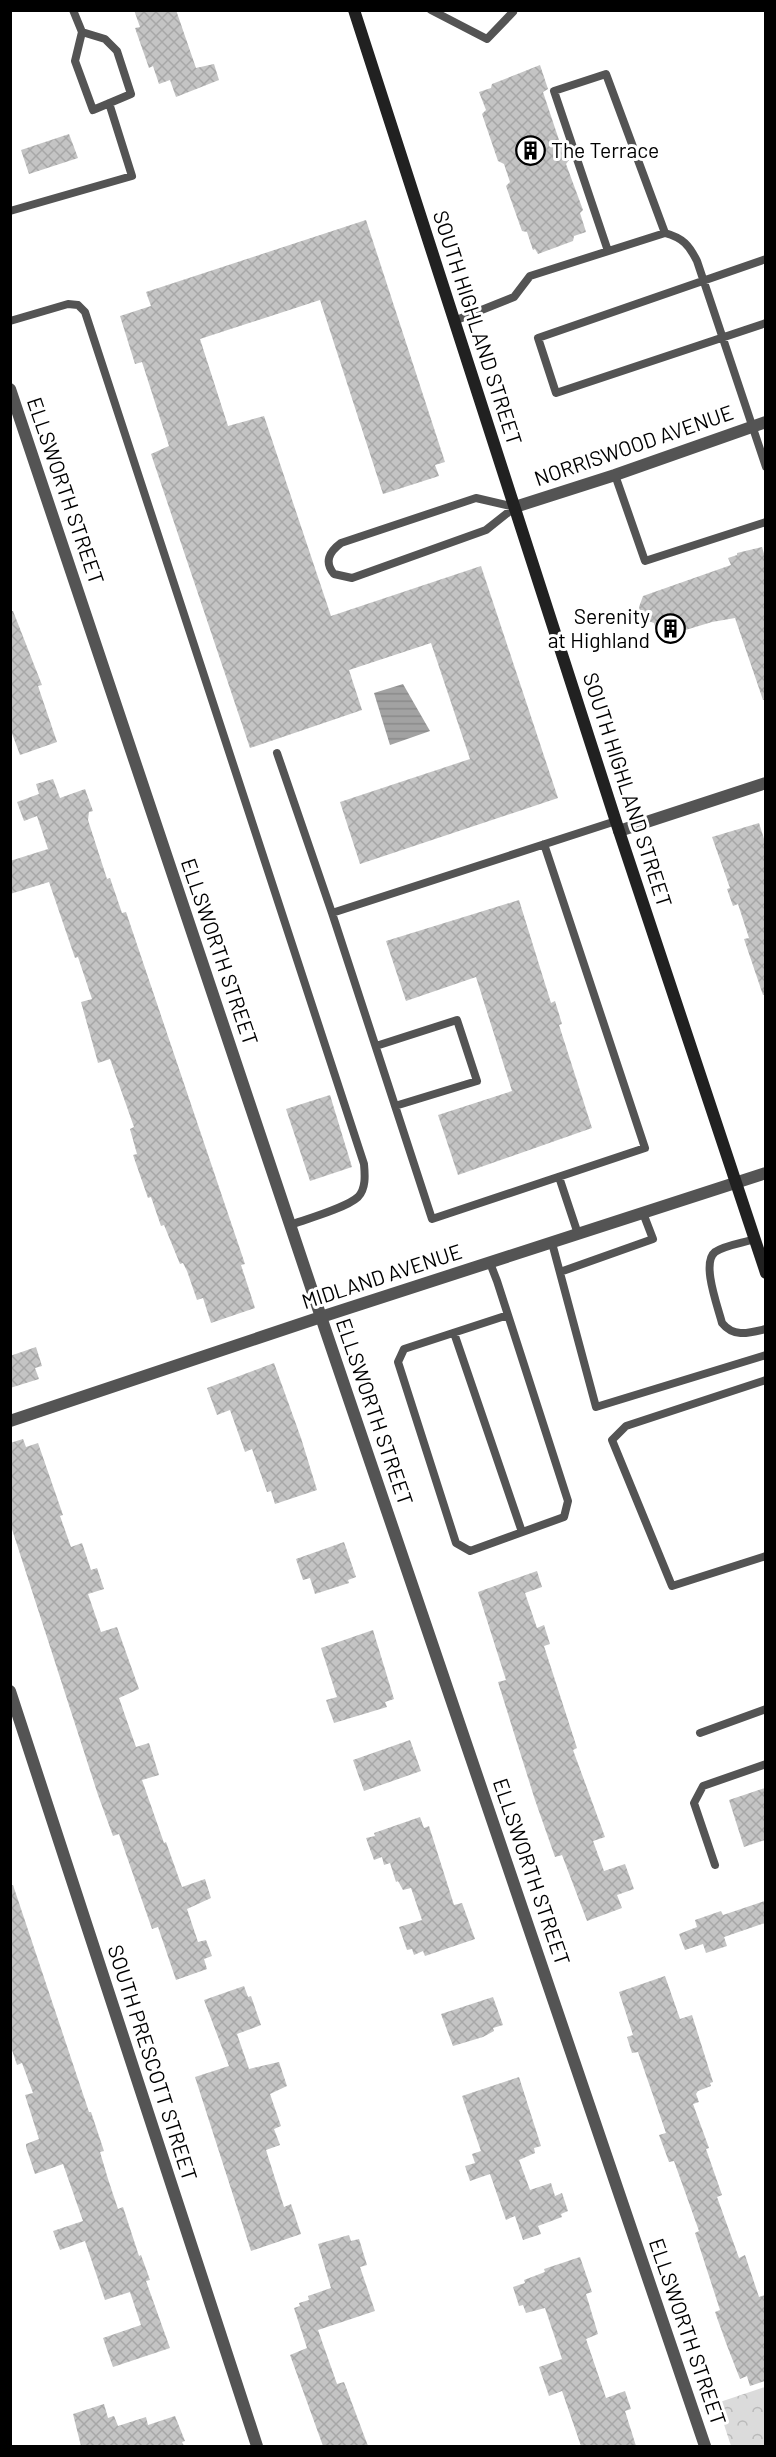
<svg xmlns="http://www.w3.org/2000/svg" width="776" height="2457" font-family="Barlow,sans-serif">
<style>
.forest{fill:url(#forest-crowns)}
.water{fill:url(#water-rules)}
.building{fill:url(#building-cross-hatch)}
.lines{fill:none;stroke-linecap:round;stroke-linejoin:round}
.lane{stroke:#545454;stroke-width:8}
.street{stroke:#545454;stroke-width:12}
.secondary{stroke:#212121;stroke-width:12}
.labels{text-anchor:middle;stroke-width:6;stroke-linejoin:round;paint-order:stroke}
.poi-label{font-size:21px;fill:#000;stroke:#fff;text-anchor:start}
.street-label{font-size:21px;fill:#000;stroke:#fff}
</style>
<defs>
<pattern id="forest-crowns" width="20" height="18" patternUnits="userSpaceOnUse" patternTransform="scale(1.5)"><rect width="20" height="18" fill="#dbdbdb"/><path d="M2 6a3 3 0 1 1 6 0M12 15a3 3 0 1 1 6 0" fill="none" stroke="#bababa"/></pattern>
<pattern id="water-rules" width="6" height="5" patternUnits="userSpaceOnUse" patternTransform="scale(1.5)"><rect width="6" height="5" fill="#a2a2a2"/><path d="M0 2.5h6" fill="none" stroke="#8a8a8a"/></pattern>
<pattern id="building-cross-hatch" width="8" height="8" patternUnits="userSpaceOnUse" patternTransform="scale(1.5)"><rect width="8" height="8" fill="#c4c4c4"/><path d="M0 0l8 8M0 8l8-8" fill="none" stroke="#a7a7a7"/></pattern>
</defs>
<rect width="100%" height="100%" fill="#fff"/>
<path class="forest" d="M765,2387V2446H731L717,2403Z"/>
<path class="water" d="M403,684L430,731L390,745L374,693Z"/>
<path class="building" d="M134,10H176L196,68L214,64L219,80L176,97L170,80L159,84L153,66L149,68L135,28L140,27Z
M540,65L548,89L543,92L559,140L563,141L569,160L566,164L583,210L580,213L586,232L574,236L573,241L538,254L535,249L533,250L527,232L522,231L506,186L510,182L504,164L498,161L482,114L486,110L479,92L491,88L492,84Z
M69,134L78,158L29,174L21,150Z
M366,220L445,462L435,465L439,476L383,494L320,300L200,339L228,426L264,416L331,616L481,566L558,798L360,864L340,802L470,759L431,643L349,670L362,710L250,748L151,454L169,446L142,362L135,364L120,316L151,306L146,292Z
M762,547L765,557V700H763L735,618L712,622L659,638L654,623L642,619L639,607L643,596L731,565L728,558L737,555V553Z
M10,611H13L42,685L38,686L57,742L20,755L10,728Z
M53,779L60,798L85,789L93,811L89,812L88,820L107,879L110,878L122,913L126,912L245,1264L241,1265L255,1308L211,1323L203,1298L197,1300L187,1271L183,1263L180,1264L164,1225L161,1226L151,1197L148,1198L133,1155L137,1154L130,1129L134,1127L110,1059L98,1063L81,1002L92,999L78,957L75,958L49,882L10,894V861L48,849L37,816L24,821L17,802L39,794L36,784Z
M759,823L765,842V995H763L744,939L749,938L738,904L733,906L727,889L730,888L712,837Z
M519,900L551,1003L555,1001L562,1024L559,1025L592,1128L458,1175L438,1115L512,1091L476,977L406,1001L386,941Z
M330,1095L352,1167L310,1181L286,1109Z
M36,1347L42,1366L35,1368L39,1379L10,1388V1356Z
M274,1363L301,1438L317,1490L275,1504L271,1491L267,1492L252,1449L245,1452L230,1410L217,1415L207,1388Z
M23,1439L26,1447L38,1443L63,1515L60,1516L71,1547L82,1543L91,1570L97,1568L104,1589L88,1594L101,1632L117,1627L139,1689L119,1698L136,1747L149,1743L159,1775L142,1780L164,1843L166,1842L182,1887L205,1879L211,1898L187,1909L198,1942L206,1940L212,1956L204,1959L207,1969L176,1980L158,1927L152,1929L119,1834L113,1836L98,1795L10,1523V1443Z
M344,1542L356,1577L348,1580L349,1583L315,1594L310,1578L303,1580L296,1559Z
M537,1571L542,1587L525,1593L537,1628L544,1625L550,1644L544,1646L577,1748L573,1750L605,1837L593,1841L604,1871L625,1864L634,1889L617,1895L622,1908L587,1921L562,1855L555,1857L535,1800L498,1682L506,1680L478,1592Z
M373,1630L394,1699L385,1702L387,1707L334,1723L326,1700L337,1697L321,1648Z
M410,1740L421,1771L364,1791L353,1760Z
M765,1788V1840L744,1847L729,1800Z
M420,1817L424,1828L429,1826L454,1905L462,1903L475,1939L425,1956L423,1951L414,1955L412,1949L407,1950L399,1927L422,1920L411,1888L403,1890L398,1881L396,1882L390,1863L384,1865L382,1857L374,1860L366,1838L375,1836L374,1833Z
M13,1885L89,2112H91L104,2151L100,2152L108,2179L118,2209L123,2207L139,2256L141,2255L150,2280L146,2281L170,2348L113,2367L103,2338L141,2325L130,2292L105,2300L85,2241L60,2250L53,2231L83,2221L63,2164L35,2174L26,2147V2144L39,2139L25,2095L33,2093L22,2063L17,2065L10,2044V1886Z
M765,1901V1923L724,1937L727,1946L706,1953L703,1944L685,1950L679,1934L697,1927L695,1920L721,1911L723,1915Z
M665,1976L680,2019L692,2015L713,2082L710,2083L711,2086L698,2091L696,2094L699,2102L693,2104L709,2148L706,2149L722,2195L717,2197L739,2258L745,2255L759,2297L765,2295V2381L750,2386L747,2376L740,2379L726,2343L715,2312L720,2310L695,2233L699,2231L674,2161L669,2162L659,2135L666,2133L638,2052L632,2053L627,2037L633,2035L619,1992Z
M244,1986L248,1997L251,1996L261,2025L237,2034L249,2069L279,2062L287,2086L270,2094L281,2126L274,2129L280,2145L266,2150L284,2207L291,2204L301,2234L251,2251L195,2077L229,2066L204,2000Z
M493,1997L503,2025L493,2028L494,2031L483,2037L453,2046L441,2014Z
M519,2077L541,2146L534,2148L535,2153L519,2160L530,2190L551,2183L555,2196L562,2193L568,2211L561,2214L562,2217L538,2226L541,2234L523,2240L515,2216L506,2220L490,2174L470,2181L465,2166L475,2163L472,2154L481,2151L462,2096Z
M349,2235L351,2241L359,2239L367,2265L360,2267L375,2311L318,2330L337,2384L344,2382L368,2446H323L290,2355L307,2348L294,2308L300,2306L299,2303L309,2300L308,2296L331,2288L318,2244Z
M580,2257L592,2292L586,2294L598,2334L586,2339L606,2398L625,2391L631,2409L625,2411L636,2446H581L562,2391L549,2396L539,2367L562,2359L545,2308L526,2313L523,2305L519,2306L513,2287L525,2283L524,2280L545,2272L544,2269Z
M104,2404L108,2418L114,2416L118,2426L146,2417L148,2425L175,2416L185,2441L182,2442L184,2446H81L73,2414Z"/>
<g class="lines">
<path class="lane" d="M73,10L82,32L75,61L93,110L131,94L117,51L105,39L82,32
M431,10L487,39L513,12
M10,211L132,176L109,103
M608,251L554,91L606,74L665,233
M766,259L538,338L556,393L766,323
M10,321L68,304L78,305L85,312L364,1164C365,1175 366,1189 358,1197C346,1208 307,1219 290,1225
M454,321L514,297L530,276L665,233C683,238 689,245 697,261L766,467
M615,475L645,561L766,522
M476,498L515,507L486,530L352,578L334,574C324,562 329,552 341,543Z
M277,753L332,913L432,1219L645,1148L544,844
M332,913L616,821
M376,1046L457,1020L477,1081L395,1106
M559,1177L578,1234
M755,1239C743,1243 725,1245 715,1252C701,1263 718,1307 722,1323C734,1338 749,1333 766,1329
M552,1243L596,1407L766,1355
M490,1263L497,1281L568,1501L564,1517L470,1551L456,1543L398,1362L404,1349L508,1315
M560,1272L653,1239L643,1213
M454,1333L522,1532
M766,1380L626,1426L612,1440L672,1586L766,1556
M700,1733L766,1709
M715,1865L694,1803L703,1786L766,1764"/>
<path class="street" d="M10,389L321,1317L705,2446
M515,507L615,475L766,422
M619,831L766,783
M10,1421L321,1317L766,1173
M10,1691L257,2446"/>
<path class="secondary" d="M354,10L619,831L766,1273"/>
</g>
<defs>
<symbol id="building-ring" viewBox="-11 -11 22 22"><circle r="9.5" fill="#fff" stroke="#000" stroke-width="1.5"/><path d="M-4-6H4V6H1V3H-1V6H-4ZM-2.5-4.3h1.7v1.8h-1.7ZM.8-4.3h1.7v1.8H.8ZM-2.5-1h1.7V.8h-1.7ZM.8-1h1.7V.8H.8Z" fill="#000"/></symbol>
</defs>
<g fill-rule="evenodd">
<use href="#building-ring" x="514" y="134" width="33" height="33"/>
<use href="#building-ring" x="654" y="612" width="33" height="33"/>
</g>
<g class="labels">
<g class="poi-label">
<text x="551" y="158">The Terrace</text>
<text x="650" y="624" text-anchor="end">Serenity<tspan x="650" dy="24">at Highland</tspan></text>
</g>
<g class="street-label">
<text transform="translate(477 328) rotate(72)" y="7">SOUTH HIGHLAND STREET</text>
<text transform="translate(634 446) rotate(-19)" y="7">NORRISWOOD AVENUE</text>
<text transform="translate(65 491) rotate(71)" y="7">ELLSWORTH STREET</text>
<text transform="translate(627 790) rotate(72)" y="7">SOUTH HIGHLAND STREET</text>
<text transform="translate(219 952) rotate(71)" y="7">ELLSWORTH STREET</text>
<text transform="translate(382 1277) rotate(-18)" y="7">MIDLAND AVENUE</text>
<text transform="translate(374 1412) rotate(71)" y="7">ELLSWORTH STREET</text>
<text transform="translate(531 1872) rotate(71)" y="7">ELLSWORTH STREET</text>
<text transform="translate(152 2063) rotate(72)" y="7">SOUTH PRESCOTT STREET</text>
<text transform="translate(687 2332) rotate(71)" y="7">ELLSWORTH STREET</text>
</g>
</g>
<rect width="776" height="2457" fill="none" stroke="#000000" stroke-width="24"/>
</svg>
